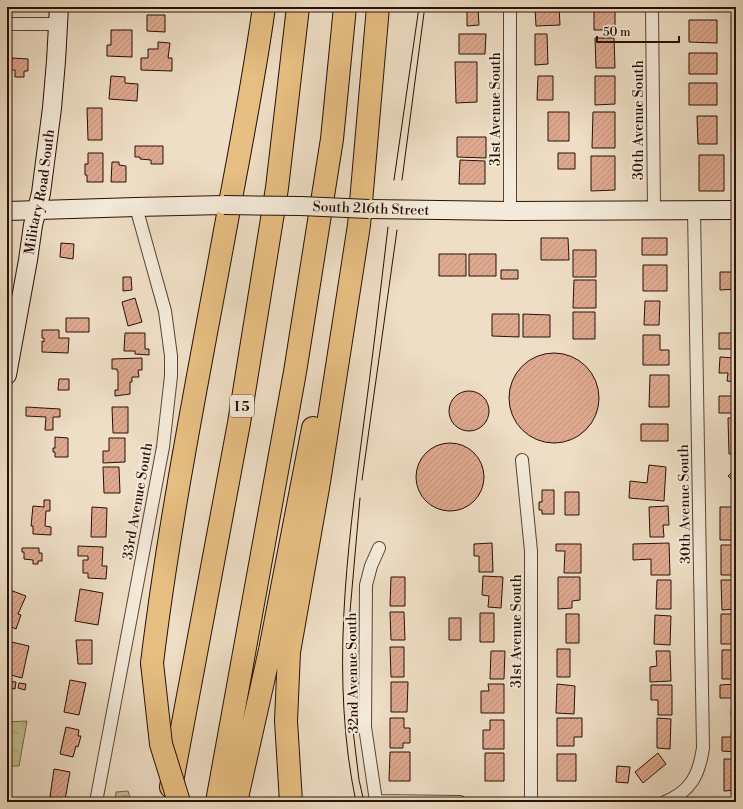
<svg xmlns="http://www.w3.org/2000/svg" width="743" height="809" font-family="'Libre Bodoni',serif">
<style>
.forest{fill:url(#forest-crowns);stroke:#74684b}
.building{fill:url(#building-hatch);stroke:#281007}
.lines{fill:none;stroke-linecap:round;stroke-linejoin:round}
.street-casing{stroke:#5a4436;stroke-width:14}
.secondary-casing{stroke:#281007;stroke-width:20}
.highway-casing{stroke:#281007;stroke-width:24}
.street{stroke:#f4ead9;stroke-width:12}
.secondary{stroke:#f4ead9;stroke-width:18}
.highway{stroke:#e7bf82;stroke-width:22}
.tram{stroke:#281007;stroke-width:1}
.secondary-bridge-casing{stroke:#281007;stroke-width:20;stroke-linecap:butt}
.highway-bridge-casing{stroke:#281007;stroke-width:24;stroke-linecap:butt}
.secondary-bridge{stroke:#f4ead9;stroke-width:18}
.highway-bridge{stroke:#e7bf82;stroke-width:22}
.labels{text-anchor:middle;stroke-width:4;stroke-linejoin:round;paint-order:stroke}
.shield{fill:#f4ead9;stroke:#655146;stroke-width:1}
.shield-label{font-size:13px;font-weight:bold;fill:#281007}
.street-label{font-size:14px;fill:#281007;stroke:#f4ead9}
</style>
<defs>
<pattern id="forest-crowns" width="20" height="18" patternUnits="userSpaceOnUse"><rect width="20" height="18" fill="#c0bf8f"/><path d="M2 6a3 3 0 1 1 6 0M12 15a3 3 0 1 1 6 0" fill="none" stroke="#a5a37a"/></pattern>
<pattern id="building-hatch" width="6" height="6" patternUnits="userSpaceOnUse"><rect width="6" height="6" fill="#dfa990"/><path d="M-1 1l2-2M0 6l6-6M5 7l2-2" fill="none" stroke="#bf907b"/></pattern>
</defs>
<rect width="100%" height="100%" fill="#eedec5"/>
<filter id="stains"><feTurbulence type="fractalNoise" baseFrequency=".005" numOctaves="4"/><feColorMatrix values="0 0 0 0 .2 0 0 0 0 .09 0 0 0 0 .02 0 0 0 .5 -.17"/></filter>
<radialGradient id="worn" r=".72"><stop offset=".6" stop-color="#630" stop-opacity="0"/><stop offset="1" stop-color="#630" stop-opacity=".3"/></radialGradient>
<path class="forest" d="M27,721L19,766H7V722Z
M128,791L132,802H115L116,792Z"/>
<path class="building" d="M535,7H559L560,25L536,26Z
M594,7H615V30H594Z
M689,7H713V10H689Z
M467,9H478L479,25L467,26Z
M147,15H165V32L147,31Z
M689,20H717V43L689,42Z
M111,30H132V57L107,56V45H111Z
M459,34H486L485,54H459Z
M535,34H547L548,64L535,65Z
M595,38H614L615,68H596Z
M158,42L170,43L168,58H172V71L141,70V58H148V49H158Z
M7,48H10V60H7Z
M689,53H717V74H689Z
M12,58L28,59V71H24V77H15V70H11Z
M455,62H477V102L456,103Z
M111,76L125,77V83L138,84L137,101L109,99Z
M538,76H553V100H537Z
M595,76H615V104L595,105Z
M689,83H717V105H689Z
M87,108H102V140H88Z
M548,112H569V141H548Z
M593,112H615V148H592Z
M697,116H717V144H698Z
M457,137H486V158L457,157Z
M135,146H163V164H151V160L140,159V157H135Z
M88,153H103V182H87V175H85V164H88Z
M558,153H575V169H558Z
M699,155H724V191H699Z
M591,156H615V190L591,191Z
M460,160L485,161V184H459Z
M112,162H119V165L126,166V182H111Z
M541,238H568L569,260H541Z
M642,238H667V255H642Z
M61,243L74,244L73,259L60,257Z
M732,246H736V289L720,290V272H736V263H732Z
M573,250H596V277H573Z
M439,254H466V276H439Z
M469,254H496V276H469Z
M643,265H667V291H643Z
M501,270H518V279H501Z
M123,277H131L132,290L123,291Z
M574,280H596V308H573Z
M135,298L142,322L128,326L122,302Z
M645,301H660L659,325H644Z
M573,312H595V339H573Z
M492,314H519V337L492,336Z
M523,314L550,315V337H523Z
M66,318H89V332H66Z
M735,326H736V349H719V333H735Z
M42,330H59V338H69L68,353L42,352V341L44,342V338H42Z
M125,333H145V349H149V355L135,354V351H124Z
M643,335H660V350H669V365H643Z
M509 398a45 45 0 1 1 90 0a45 45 0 1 1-90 0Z
M720,357L736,358V382L727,381L728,373H719Z
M142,358V370H138L139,377H132V382H130V394L115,396V390H118V371H117V369H112V359Z
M650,375H669V407H649Z
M59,379H69V390H58Z
M735,387L736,413H719V396H735Z
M449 411a20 20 0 1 1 40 0a20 20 0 1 1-40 0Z
M26,407L60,409V417H53V430H45L46,417L26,416Z
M112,407H128V433H113Z
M728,418H736V454H729Z
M641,424H668V441H641Z
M55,437L68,438V457H55V452H53V448H55Z
M109,438H125V462L103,463V451H109Z
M416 477a34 34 0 1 1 68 0a34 34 0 1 1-68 0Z
M649,465L666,467L664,501L629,498L630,481L647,483Z
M103,467H119L120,493H104Z
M736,468V483L728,476Z
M542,490H554V514H542V510H539V502H542Z
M565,492H579V515H565Z
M44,500H50V511H46L45,526L51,527V535L33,534V526H31L33,506L44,507Z
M668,506L669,525H663L664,537H650L649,507Z
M92,507L107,508L106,537H91Z
M720,507H736V540H720Z
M492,543L493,572H479V556H474V544Z
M669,543L670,575H651V559L633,560V544Z
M556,544H581V573H564L565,551H556Z
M721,545H735V575H721Z
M78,546L103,547L102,566H107L106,579L88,578V573H83V560H88V556H78Z
M22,548H39V553H42V561H38V564H33V560L24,559V552H22Z
M483,576L503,577L501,608L488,607L489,596L482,595Z
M391,577H405V606H390Z
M558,577H580V600L572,601V608L558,609Z
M657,580H671V609H656Z
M721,580H735V589H736L735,609L722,610Z
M80,589L103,593L98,625L75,621Z
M10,590L26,596L18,614L21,615L16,629L7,625V597Z
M390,612H404L405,640H391Z
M480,613H494V642H480Z
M566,614H579V643H566Z
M721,614H735V644H721Z
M655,615L671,616L670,645L654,644Z
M449,618H461V640H449Z
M76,640H92V664H78Z
M7,641L29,646L22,678L7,674Z
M390,647H404V677H391Z
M557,649H570V677H557Z
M722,650H735V679H722Z
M491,651H505L504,679H490Z
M656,651H670L671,681L650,682V667L657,666Z
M70,680L86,683L79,715L64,712Z
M7,681L16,682L15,689L7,687Z
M391,682H408L407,712H391Z
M19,683L26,684L25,690L18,688Z
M488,684H504V713H481V691H489Z
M557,684L575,686L574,714L556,713Z
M736,684V716H731L732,698H720V685Z
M651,685H672V715H658V700H651Z
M390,718H404V728H410V743H403V748H390Z
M557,718H582V737H574V746H557Z
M657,718L671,719L670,749L657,748Z
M490,720H504V749H483V730H490Z
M732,725H736V752L722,751V737H731Z
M66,727L79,730L78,736H81L78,747L76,746L73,757L60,754Z
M390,752H410V781H389Z
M485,753H504V781H485Z
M658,753L666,764L643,783L635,772Z
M557,754H576V781H557Z
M724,759H736V790L724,791Z
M617,766L630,767L628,783L616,782Z
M54,769L70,772L65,800L50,797Z"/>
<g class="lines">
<defs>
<path id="street" d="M510,7V211
M652,7L654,210
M7,24H59
M522,460L531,551V802
M379,548L371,566L366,585L365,727L376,801L460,802
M96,802L163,447L171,376V356L165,311L136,207
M665,802C691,791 699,775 703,748L694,210"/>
<g id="secondary">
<path d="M369,209L510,211L736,210"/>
<path d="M7,211L136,207L224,205"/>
<path id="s1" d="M7,375L28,260L33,225L41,193L52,108L56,61L59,7"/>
</g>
<path id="highway" d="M152,663C171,507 203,353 231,198C243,135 255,71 264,7
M171,787L239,423L277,188L298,7
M217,802L295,372L332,139L345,7
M236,802L270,650L313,428
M291,802L286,721L289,652L319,482L359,225L378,7"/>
</defs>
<use href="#street" class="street-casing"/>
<use href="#secondary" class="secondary-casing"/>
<use href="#highway" class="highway-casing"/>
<use href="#street" class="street"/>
<use href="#secondary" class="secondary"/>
<use href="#highway" class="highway"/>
<path class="tram" d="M394,180L419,7
M402,180L424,13
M362,480L397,230
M349,623L360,498
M350,705L359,780L364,802
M356,802C330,679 347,552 363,429C372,362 380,295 388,227"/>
<defs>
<path id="secondary-bridge" d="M224,205L301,206L369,209"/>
<path id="highway-bridge" d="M152,663L161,744L179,802"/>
</defs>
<use href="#secondary-bridge" class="secondary-bridge-casing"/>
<use href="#highway-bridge" class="highway-bridge-casing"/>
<use href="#secondary-bridge" class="secondary-bridge"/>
<use href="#highway-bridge" class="highway-bridge"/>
</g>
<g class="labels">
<rect class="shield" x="230" y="395" width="24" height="22" rx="3"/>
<g class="shield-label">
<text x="242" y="411">I 5</text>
</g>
<g class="street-label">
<text transform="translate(495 109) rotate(-90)" y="5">31st Avenue South</text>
<text transform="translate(638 120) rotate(-90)" y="5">30th Avenue South</text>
<text dy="5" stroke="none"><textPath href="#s1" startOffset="186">Military Road South</textPath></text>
<text transform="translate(371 208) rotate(2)" y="5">South 216th Street</text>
<text transform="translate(137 501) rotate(-80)" y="5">33rd Avenue South</text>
<text transform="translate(684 504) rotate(-91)" y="5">30th Avenue South</text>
<text transform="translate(516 631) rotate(-90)" y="5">31st Avenue South</text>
<text transform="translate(352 673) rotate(-91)" y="5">32nd Avenue South</text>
</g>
</g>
<rect width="743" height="809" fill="none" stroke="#eedec5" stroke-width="24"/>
<rect x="8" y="8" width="727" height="793" fill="none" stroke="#281007" stroke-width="2"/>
<rect x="12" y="12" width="719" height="785" fill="none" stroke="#281007"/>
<path d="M597 36v6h82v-6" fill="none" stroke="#281007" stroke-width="2"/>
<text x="603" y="36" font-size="12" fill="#281007" stroke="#f4ead9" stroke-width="3" paint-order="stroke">50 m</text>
<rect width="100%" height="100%" filter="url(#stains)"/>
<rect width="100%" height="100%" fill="url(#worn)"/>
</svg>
